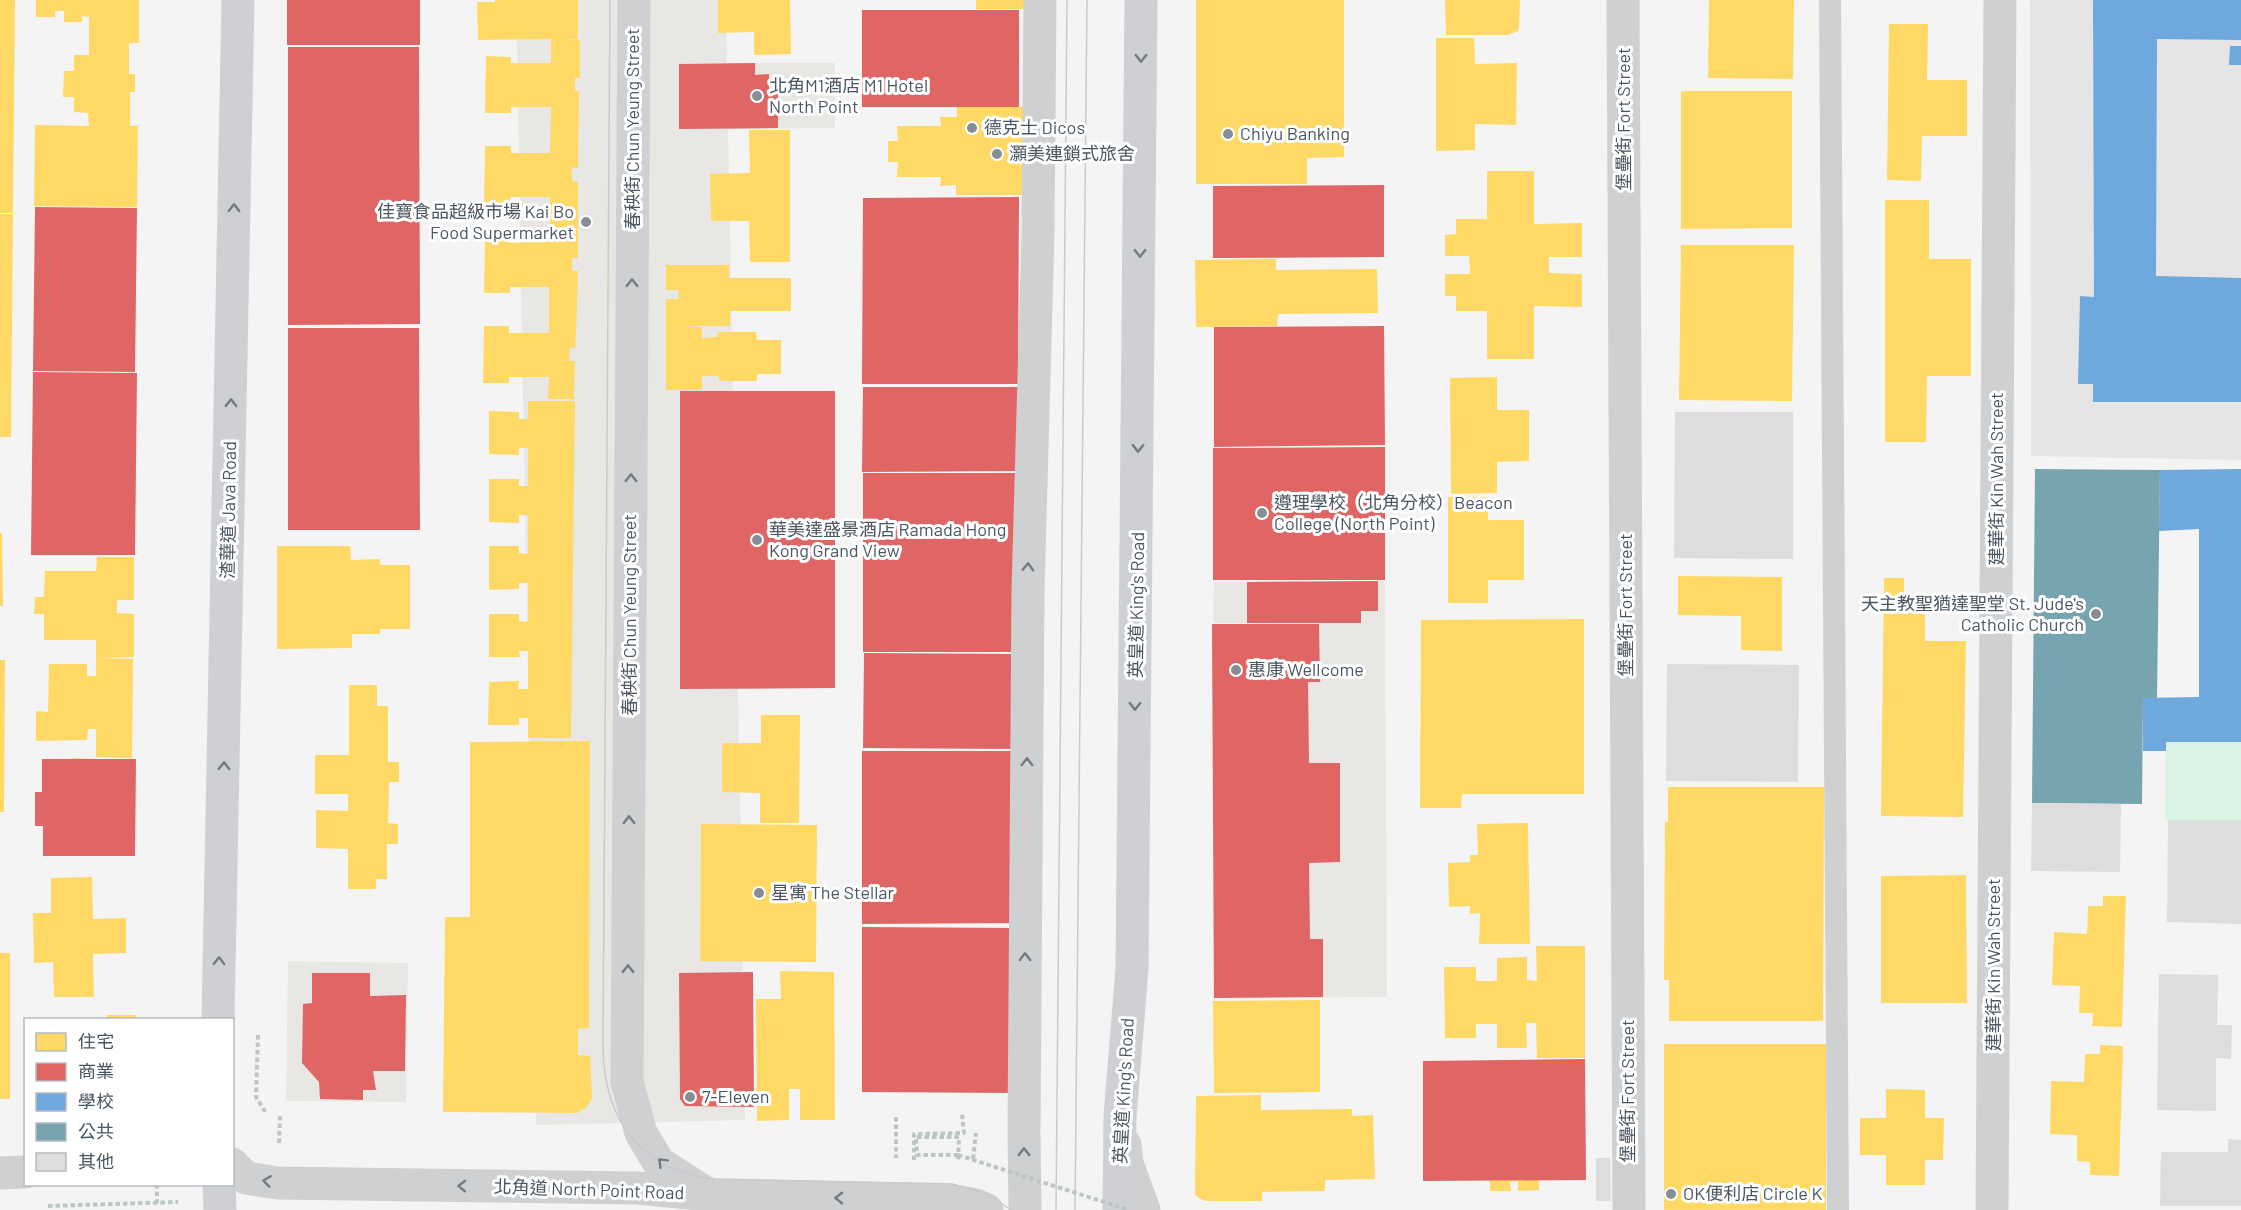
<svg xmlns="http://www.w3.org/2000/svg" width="2241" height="1210" font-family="Barlow,'Noto Sans TC',sans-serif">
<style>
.commercial{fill:#e8e7e3}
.education{fill:#e6e5e6}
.green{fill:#d9f2e3}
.homes{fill:#ffd966}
.shops{fill:#e06666}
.schools{fill:#6fa8dc}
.public{fill:#76a5af}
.building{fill:#ddddde}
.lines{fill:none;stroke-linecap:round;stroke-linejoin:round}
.path{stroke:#bcc7c4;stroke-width:4;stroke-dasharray:4.5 3;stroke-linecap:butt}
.service{stroke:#ced0d2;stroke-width:22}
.pedestrian{stroke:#ced0d2;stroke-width:33}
.minor{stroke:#ced0d2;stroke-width:33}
.tertiary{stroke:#ced0d2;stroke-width:33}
.secondary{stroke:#ced0d4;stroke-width:33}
.tram{stroke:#c9cacc;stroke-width:1.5}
.path-bridge{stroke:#bcc7c4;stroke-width:4;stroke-dasharray:4.5 3;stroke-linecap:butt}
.oneway{stroke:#727b84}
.oneway2{stroke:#727b83}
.poi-dot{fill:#868d94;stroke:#fff;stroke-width:2}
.labels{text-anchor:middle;stroke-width:6;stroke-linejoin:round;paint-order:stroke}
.poi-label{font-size:18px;fill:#4a5661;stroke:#fff;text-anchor:start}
.street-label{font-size:18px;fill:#4a5661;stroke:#fff}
</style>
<rect width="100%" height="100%" fill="#f4f4f4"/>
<path class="commercial" d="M516,0H726L727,63H835V128L728,129L733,391H835V688L738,689L743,972H753L754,1107H745V1120L536,1125Z
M1385,581L1387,997L1214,998L1212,624L1329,623H1213L1214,582Z
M288,961L408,963L406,1102L286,1101Z"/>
<path class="education" d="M2030,0H2241V460L2031,456Z"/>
<path class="green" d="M2166,742H2241V820H2165Z"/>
<path class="homes" d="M0,0H15L13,213H0Z
M36,0H139V43H129V74H135V92H130V126H138L137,207L34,206L35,125L89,126L88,113L74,112V97H63L64,71H74V55H89V17L82,16V22H64V11H55V17H36Z
M333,0H374V21H346V6H333Z
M495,0H578V39H565L580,40V78H575V91H579L578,168L572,167V181L578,182V258H572V271H578L577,309L575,348L570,347L569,361H575L574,399H548L549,377H509V383H483L484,326H509V333H549V287H510V293H484L485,236H510V243L550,242V197H510L511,203H484L485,146H511V153H550L551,107H511V113H485L486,56L511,57V63H551V39L478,40L477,2H495Z
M718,0H790L791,54L754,55V32L718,33Z
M976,0H1035V9H976Z
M1196,0H1344V157L1307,158V184H1196Z
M1445,0H1520L1519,27L1518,31L1508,35H1446Z
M1709,0H1794L1793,79L1708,78Z
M910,11H950V64L958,65V11H998V64H1018L1019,107H1034L1035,147H1016L1017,155L1034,156L1035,195H956V185L940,186L941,177H897L898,162H888V141H898L897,126H941L940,117H957V107H889V65L909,64Z
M1889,24H1928L1927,80H1967V136H1922L1921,181L1887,180Z
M1436,38H1474L1475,64L1517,63L1516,125L1475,124V150L1436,151Z
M1681,91H1792V228L1681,229Z
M331,109H371V144H406V179H371V202L406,201V237H371V272H331V237H290L291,201H330V180H290L291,145L331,144Z
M749,130H790V262H750L749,221H711L710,174L750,173Z
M1487,171H1534V224L1582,223V257H1549V273L1582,274V307L1534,306V359H1487V311H1456V296H1445V274H1470L1469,256H1445V235L1456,234V219H1487Z
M1885,200H1929V259H1971V376H1927L1926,442H1885Z
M0,214H13L11,437H0Z
M60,217H74V223L91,224L90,305L106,306V363H75L74,335H47V265H60Z
M1681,245H1794L1792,401L1679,400Z
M1276,259V270L1377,269L1378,313L1278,314L1277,326L1196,327L1195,260Z
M666,265H729V278H791V311H730V326H678L702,327V338L718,337V332H756L757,340H781V374H757V381H719V376H702V390H666V299H679L678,290H666Z
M1334,333V440H1300V424L1281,425V440H1248L1247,334H1281V350H1300V334Z
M387,365L388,397H392V457H388V489L346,490L347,462H309V432H327V425H309V394H346L345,366Z
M1497,377V410H1529V461L1497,462V493L1451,494L1450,378Z
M914,388H954L955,414H988V441H955V471L913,472Z
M528,401H575L571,738H528V718H519V725H488L489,682L519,681L518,689H528V651H519L520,657H489V614H519V621L528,622V583H519V589L489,590V546H519V553L528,554V515H519V523L489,522V479H519V486H528V448H519V455L489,454V411L519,412V419H528Z
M55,410L88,411L87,431L117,430V446H124L123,464L101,463V469H124V487L117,486L116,502L87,501L86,521H54L53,493H48V439H54Z
M914,492H957V523H1010L1009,555H978L977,573H1009V606H957V632H914Z
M1448,497H1488V520H1524V580H1488V603H1448Z
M0,533H2L3,606H0Z
M277,546H350L351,560L380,559V565H410V629H380V634H352V648L277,649Z
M97,557H134V600H117V613L134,614V657L101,658L133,659L132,758L96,757V729H88L87,740L36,741V711L48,712L49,664H87V676H96V640H44V614H34L35,597H44L45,571H96Z
M1678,576L1782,577V651L1741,650V616L1678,615Z
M1884,578H1904V604L1925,605V641H1966L1963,817L1881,816Z
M1584,619V794H1462L1461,808H1420L1421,620Z
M0,660H5L4,812H0Z
M349,685H377V706H388V762H399V782H389L388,823L398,824V844H387V879H376V889H348V849L316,848V810L348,811V794H315V755H349Z
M761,715H800L799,823H760V793L722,792V743H761Z
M590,741L589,1028L578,1029V1055L590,1056L592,1098L587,1107L577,1113L443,1112L445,917H470V742Z
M72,758L98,759V796L107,797V820H98L97,856H71L72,839H54V826H35V792H55V777L71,778Z
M954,767V800H965V792L1002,791L1003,826H984V842L1002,841L1003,876H965L966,868H955V902H912L911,768Z
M1668,787H1824L1823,1021H1669V980H1664L1665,822H1668Z
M1528,823L1530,944H1479L1480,913L1470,914V906L1449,907L1448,863L1470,862V855H1478L1477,824Z
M701,824L817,825L816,962L700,961Z
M1966,875L1967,1003H1881V876Z
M92,877L93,919L126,918V953L93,954L94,997H54L53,962L34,963L33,913H51V878Z
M2103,896H2126L2122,1027L2092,1026L2093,1013H2079L2080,986L2052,985L2054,932L2087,934L2088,906H2103Z
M1536,946H1585V1058H1537L1536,1023H1526L1527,1048H1497V1024H1476V1038H1445L1444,967H1476V981H1497V958L1527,957V980L1537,981Z
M0,953H10V1099H0Z
M780,971L834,972L835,1120H800V1089H789V1120L757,1121L756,999H781Z
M1320,1000V1092L1214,1093L1213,1001Z
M107,1015H136V1020H107Z
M1664,1044H1826V1210H1664Z
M2100,1045L2123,1046L2119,1176L2090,1175V1162L2077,1161V1135L2050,1134L2051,1081L2084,1082L2085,1054H2100Z
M1488,1062H1509V1069H1537L1539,1190L1518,1191V1181L1510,1182L1511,1191H1490L1489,1157L1469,1158L1468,1149H1461L1460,1106H1468V1099L1488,1098Z
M1886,1089L1925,1090V1118H1944L1943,1160H1925V1185H1886V1155H1860V1118H1886Z
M1261,1095V1110L1352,1109V1116L1373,1115L1375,1179L1325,1180V1191L1262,1192V1201H1206L1199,1198L1195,1195L1196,1096Z"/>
<path class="shops" d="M287,0H420V45H287Z
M862,10H1019V107H862Z
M288,47H419L420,324L288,325Z
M755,63V75L769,74V92H778V128L679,129V64Z
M1384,185V257L1213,258V186Z
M1019,197L1018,384H862L863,198Z
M35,207L137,208L135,372L33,371Z
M1384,326L1385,445L1214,447V327Z
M288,328H419L420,530H288Z
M33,372L137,373L135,555H31Z
M863,387H1018V471L862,472Z
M680,391H835V688L680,689Z
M1385,447V580H1213V448Z
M863,473H1018L1017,652H863Z
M1378,581V611H1361V623H1247V582Z
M1212,624H1319L1320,682H1308L1309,763H1340V862L1309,863L1310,939H1323V997L1214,998Z
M864,653L1016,654V749L863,748Z
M862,751H1018L1017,923L862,924Z
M42,759H136L135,856H43V826H35V792H42Z
M862,927L1017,928L1016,1093L862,1092Z
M753,972L754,1107L685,1106L680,1099L679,973Z
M312,973H370V996L406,995L405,1071H373L376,1090H363V1100L320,1099L319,1082L302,1063L303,1004L312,1003Z
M1585,1059L1586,1180L1423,1181V1061Z"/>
<path class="schools" d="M2093,0H2241V40L2157,39L2156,276L2241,278V402H2093V384H2078L2080,296L2094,297Z
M2230,46H2241V65H2229Z
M2241,469V742H2166V751H2143V698L2199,697V529L2159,531L2160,470Z"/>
<path class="public" d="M2035,469L2160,470L2157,698H2143L2142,804L2032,803Z"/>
<path class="building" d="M1675,412H1793V559L1674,558Z
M1667,664L1799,665L1798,782L1666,781Z
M2032,803L2121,804L2120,872L2031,871Z
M2168,820H2241V924L2167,922Z
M2159,974L2218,975L2217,1025H2232L2231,1059L2216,1058V1111L2157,1110Z
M2228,1139L2241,1140V1206H2160L2161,1152H2228Z
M1596,1158H1610L1611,1201H1596Z"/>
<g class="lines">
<path class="path" d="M258,1035L256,1097L266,1113
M896,1117V1158
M279,1143L280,1116
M958,1155H917L916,1137H959L958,1160
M973,1159L976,1133
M914,1160V1134L964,1133L962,1114
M157,1184V1203
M48,1206L178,1202"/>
<path class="service" d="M1830,0L1838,1210"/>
<path class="pedestrian" d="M634,0L627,1082L641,1133L659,1163L709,1195"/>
<path class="minor" d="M1623,0L1629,1210
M1125,1145L1127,1163L1144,1210
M0,1173L26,1172
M1025,1210L1024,1133L1028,590L1038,234L1040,0
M1992,1210L2000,0"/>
<path class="tertiary" d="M232,1164L246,1178L278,1183L637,1188L709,1195L949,1200L976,1205L987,1210"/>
<path class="secondary" d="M218,1020L238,0
M219,1184L220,1210
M1119,1210L1120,1116L1132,969L1141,0"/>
<path class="tram" d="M610,0L603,1047C604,1120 640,1170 714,1179L952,1184L988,1194L1011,1210
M1056,1210L1067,0
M1075,1210L1087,0"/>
<path class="path-bridge" d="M958,1155L1129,1210"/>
</g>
<defs><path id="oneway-chevron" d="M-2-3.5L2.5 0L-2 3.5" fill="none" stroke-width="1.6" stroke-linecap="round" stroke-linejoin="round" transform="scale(1.5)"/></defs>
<g class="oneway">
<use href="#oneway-chevron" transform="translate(1141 58) rotate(90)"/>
<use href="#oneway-chevron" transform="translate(234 208) rotate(-89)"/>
<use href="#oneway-chevron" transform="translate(1140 253) rotate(90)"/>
<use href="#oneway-chevron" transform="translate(231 403) rotate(-89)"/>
<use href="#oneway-chevron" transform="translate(1138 448) rotate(91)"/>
<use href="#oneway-chevron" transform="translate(1135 706) rotate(91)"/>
<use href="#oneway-chevron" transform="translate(224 766) rotate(-89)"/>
<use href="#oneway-chevron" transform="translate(219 961) rotate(-89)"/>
</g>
<g class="oneway2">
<use href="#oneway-chevron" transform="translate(632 283) rotate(-90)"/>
<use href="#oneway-chevron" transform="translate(631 478) rotate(-90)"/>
<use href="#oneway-chevron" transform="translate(1028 567) rotate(-88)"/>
<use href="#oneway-chevron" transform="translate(1027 762) rotate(-90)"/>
<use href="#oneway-chevron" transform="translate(629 820) rotate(-90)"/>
<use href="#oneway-chevron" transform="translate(1025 957) rotate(-90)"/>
<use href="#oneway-chevron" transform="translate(628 969) rotate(-90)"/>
<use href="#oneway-chevron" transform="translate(1024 1152) rotate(-91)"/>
<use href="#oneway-chevron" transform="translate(662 1162) rotate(-135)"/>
<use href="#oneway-chevron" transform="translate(267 1181) rotate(-172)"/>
<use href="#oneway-chevron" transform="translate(462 1186) rotate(-179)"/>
<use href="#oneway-chevron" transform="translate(839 1198) rotate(-179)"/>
</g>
<g class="poi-dot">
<circle cx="757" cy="96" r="6"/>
<circle cx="972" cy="128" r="6"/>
<circle cx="1228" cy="134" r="6"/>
<circle cx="997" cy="154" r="6"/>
<circle cx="586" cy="222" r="6"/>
<circle cx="1262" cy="513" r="6"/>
<circle cx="757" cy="540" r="6"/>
<circle cx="2096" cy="614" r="6"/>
<circle cx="1236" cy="670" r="6"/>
<circle cx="759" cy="893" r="6"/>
<circle cx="690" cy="1097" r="6"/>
<circle cx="1671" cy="1194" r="6"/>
</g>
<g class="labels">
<g class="poi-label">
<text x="769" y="92">北角M1酒店 M1 Hotel<tspan x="769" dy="21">North Point</tspan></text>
<text x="984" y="134">德克士 Dicos</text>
<text x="1240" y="140">Chiyu Banking</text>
<text x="1009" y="160">灝美連鎖式旅舍</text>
<text x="574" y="218" text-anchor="end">佳寶食品超級市場 Kai Bo<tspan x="574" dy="21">Food Supermarket</tspan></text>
<text x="1274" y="509">遵理學校（北角分校）Beacon<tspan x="1274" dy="21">College (North Point)</tspan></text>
<text x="769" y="536">華美達盛景酒店 Ramada Hong<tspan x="769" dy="21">Kong Grand View</tspan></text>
<text x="2084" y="610" text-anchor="end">天主教聖猶達聖堂 St. Jude's<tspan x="2084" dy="21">Catholic Church</tspan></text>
<text x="1248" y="676">惠康 Wellcome</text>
<text x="771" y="899">星寓 The Stellar</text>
<text x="702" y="1103">7-Eleven</text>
<text x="1683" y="1200">OK便利店 Circle K</text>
</g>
<g class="street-label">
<text transform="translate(1624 119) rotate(-90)" y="6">堡壘街 Fort Street</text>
<text transform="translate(633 129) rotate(-90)" y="6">春秧街 Chun Yeung Street</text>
<text transform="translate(1997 479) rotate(-90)" y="6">建華街 Kin Wah Street</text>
<text transform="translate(229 510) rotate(-89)" y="6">渣華道 Java Road</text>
<text transform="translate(1137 605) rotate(-89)" y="6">英皇道 King's Road</text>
<text transform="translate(1626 605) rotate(-90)" y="6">堡壘街 Fort Street</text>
<text transform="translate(630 615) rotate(-90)" y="6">春秧街 Chun Yeung Street</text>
<text transform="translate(1994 965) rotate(-90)" y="6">建華街 Kin Wah Street</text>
<text transform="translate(1124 1091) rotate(-87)" y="6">英皇道 King's Road</text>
<text transform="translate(1628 1091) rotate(-90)" y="6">堡壘街 Fort Street</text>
<text transform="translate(589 1190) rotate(2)" y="6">北角道 North Point Road</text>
</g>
</g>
<rect x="24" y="1018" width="210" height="168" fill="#ffffff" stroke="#b7bbc0" stroke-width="1.5"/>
<rect x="36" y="1033" width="30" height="18" fill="#ffd966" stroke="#b7bbc0" stroke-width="1.5"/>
<text x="78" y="1048" font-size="18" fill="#4a5661">住宅</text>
<rect x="36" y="1063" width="30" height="18" fill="#e06666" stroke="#b7bbc0" stroke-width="1.5"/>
<text x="78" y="1078" font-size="18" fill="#4a5661">商業</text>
<rect x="36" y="1093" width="30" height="18" fill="#6fa8dc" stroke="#b7bbc0" stroke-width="1.5"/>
<text x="78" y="1108" font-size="18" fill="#4a5661">學校</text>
<rect x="36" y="1123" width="30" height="18" fill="#76a5af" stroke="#b7bbc0" stroke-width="1.5"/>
<text x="78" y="1138" font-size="18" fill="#4a5661">公共</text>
<rect x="36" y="1153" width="30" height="18" fill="#ddddde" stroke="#b7bbc0" stroke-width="1.5"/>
<text x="78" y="1168" font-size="18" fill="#4a5661">其他</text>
</svg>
